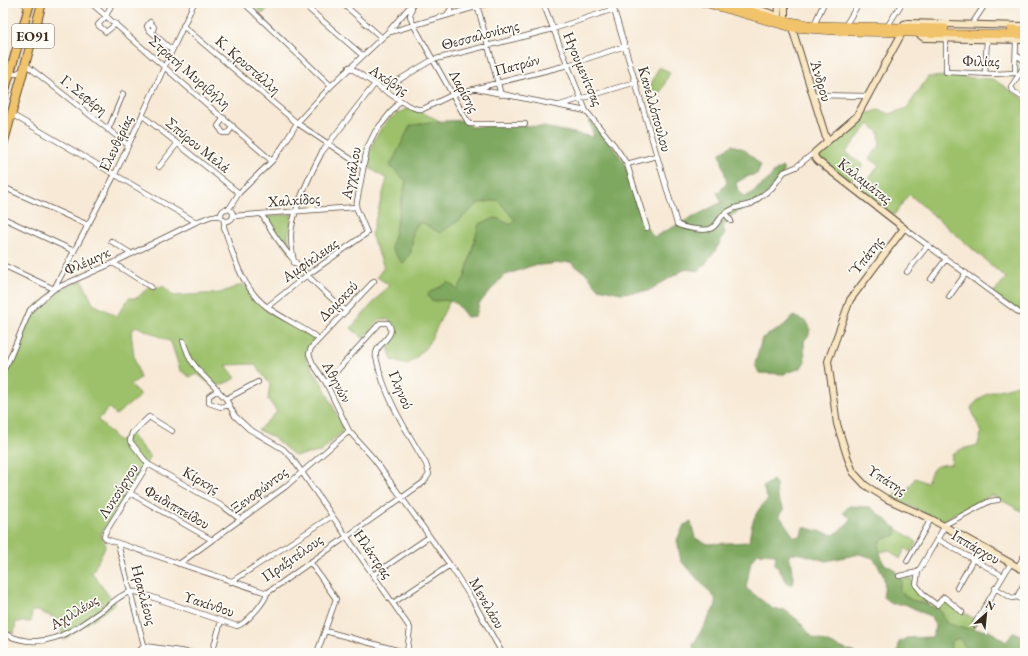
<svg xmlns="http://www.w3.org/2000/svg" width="1028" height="656" font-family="'EB Garamond',serif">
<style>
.green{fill:#9dc16b;stroke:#6c7644}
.forest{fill:#7ea75f;stroke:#5c683e}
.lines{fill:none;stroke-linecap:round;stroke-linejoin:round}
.street-casing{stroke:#574739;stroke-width:6}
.secondary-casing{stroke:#574739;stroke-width:8}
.primary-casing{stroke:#574739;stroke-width:8}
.highway-casing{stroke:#574739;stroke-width:10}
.street{stroke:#fff;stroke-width:4.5}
.secondary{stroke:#f9e7c3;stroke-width:6}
.primary{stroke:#f1c36a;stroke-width:7}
.highway{stroke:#f1c36a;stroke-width:8}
.labels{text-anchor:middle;stroke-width:3.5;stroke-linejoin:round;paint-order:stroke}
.shield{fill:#fdfcf7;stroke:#75695f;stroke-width:1}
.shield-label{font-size:14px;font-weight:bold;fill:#3b2a1e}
.street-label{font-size:15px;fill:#3b2a1e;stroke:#fdfcf7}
</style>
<rect width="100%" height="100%" fill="#fdfcf7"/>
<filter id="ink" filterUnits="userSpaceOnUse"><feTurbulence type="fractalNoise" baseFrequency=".025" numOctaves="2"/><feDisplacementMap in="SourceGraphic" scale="8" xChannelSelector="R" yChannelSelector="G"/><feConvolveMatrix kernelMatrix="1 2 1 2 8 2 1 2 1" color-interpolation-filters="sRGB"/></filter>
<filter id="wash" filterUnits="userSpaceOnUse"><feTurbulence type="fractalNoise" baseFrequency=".012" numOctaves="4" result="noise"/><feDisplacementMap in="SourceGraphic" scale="16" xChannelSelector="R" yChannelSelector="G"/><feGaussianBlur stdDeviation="0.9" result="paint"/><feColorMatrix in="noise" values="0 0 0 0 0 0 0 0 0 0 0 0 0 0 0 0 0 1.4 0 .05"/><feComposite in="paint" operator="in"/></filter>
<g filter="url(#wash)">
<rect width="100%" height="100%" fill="#f7e9d5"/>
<path class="green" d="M250,3H272L263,14Z
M659,67L670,72L660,94L649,89Z
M947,76L993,79L1025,100V314L992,294L1006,278L909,194L894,215L861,190L879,165L869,158L880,146L879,132L869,124L846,152L863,165L850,182L819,158V152L866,114L878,110L890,114L907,108L928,77Z
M407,109L421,112L442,122H429L406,181L400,207L411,252L413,229L421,222L458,221L479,202L498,200L515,220L511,225L496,218L476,235L465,277L457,291L432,301L451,300C435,324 434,348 406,365L392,360L387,343L395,332L393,323L387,319H380L364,339L351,328L389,285L377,277L384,267L371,235L387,179L368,167C370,141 382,118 407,109Z
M292,214L288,237L291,255L266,217Z
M82,280L93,304L117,316L129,298H137L149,287H164L174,296L220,293L243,284L268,311L314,338L308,347L306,359L323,385L344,430L321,452L295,456L274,438L258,430L277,412L268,399L270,384L254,364L226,365L236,378L215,388L197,374L190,377L180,370L171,342L136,326L131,333L134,357L140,378L130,385L141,395L116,415L109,408L98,420L119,441L130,433L150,457L100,535L106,545L92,573L115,604L63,640L60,620L38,611H32L31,622H16L14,634L3,630V374L10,367L32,310L55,292Z
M1025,380V513L992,495L948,517L944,523L894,498L898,486L906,492L915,478L927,483C933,467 933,465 951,464L952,454L962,449L978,445L981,433L971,408C988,386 1002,393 1024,382Z
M896,528L917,542L910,552L905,548L900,559L889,550L880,552L878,545L881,540L895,535Z
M911,578L917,592L930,604L911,600L898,590L902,582L900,579Z
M944,599L977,621L973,629L962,628L946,623L943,614L937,607Z
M960,638L968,651L982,653H950L951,641Z"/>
<path class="forest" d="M588,116L624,161L646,227L654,237L722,202L717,193L727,183L720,153L732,145L744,149L761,165L757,174L746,177L736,183L738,191L746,197L768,180L773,173L782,167L784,171L782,177L757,205L745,208L732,215L723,227L725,233L714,253L699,271L685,269L648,291L621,293L598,288L588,275L570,262L531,266L503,276L479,304L476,316L467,317C453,299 455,300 432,301L427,294L449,282L457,290L465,277L479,224L496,218L511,225L515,220L498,200L479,203L458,221L440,233L421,222L413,229L411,252L403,264L391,248L406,181L390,166L410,126L429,122L464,120L471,127L504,124L544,127L594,137Z
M793,316L807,322L810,328L809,335L804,341L805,361L801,368L784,374L759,373L755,364L762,338L781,328Z
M773,480L776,484L777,498L784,509L779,515L794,537L801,536L803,527L834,535L849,522L851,518L843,513L849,506L870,507L896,528V535L881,540L878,545L883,563L894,569L902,582L899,590C902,593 907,598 911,600C929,608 937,600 946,623L962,628L990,631L1006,642L1014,632L1025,638V653H982L968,651L959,638L951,641L950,653H898L899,642L907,638L932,637L936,627L931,617L905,604H892L883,597C887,579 883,572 873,558L860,554L826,561L802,554L789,553L794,583L789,585L775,564L776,554L758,553L751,561L746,588L773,609L785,610L799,621L812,637L855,653H694L693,645L716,605L715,598L681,561L677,540L684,525L691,522L695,538L708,544L749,542C751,525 754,511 768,500L763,487Z"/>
</g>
<g filter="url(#ink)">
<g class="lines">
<defs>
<path id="street" d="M23,3L28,7
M91,3L272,161
M112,3L106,16L98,25L106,32L116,24
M244,3L331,86
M302,3L362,55
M342,3L381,37
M543,3L586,111L614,145L627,164L647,228
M612,3L677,224C683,228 706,232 712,228C718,224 720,217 725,213L731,221
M477,4L501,95
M412,7L410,16L413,24L469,124H525
M448,13L455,3
M972,24L986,3
M814,25L824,3
M183,26L297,123L363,167
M845,26L859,3
M887,27L902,3
M152,32L154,27L150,22L147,26L148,29L172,50
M387,33L489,3
M946,38V72L994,74L1015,73L1016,39
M1016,55L1025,61
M25,64L128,145
M1025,65L1011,87L1014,92L1025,99
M349,67L407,105L417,109H423L454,94L568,65L625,46
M3,70L15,74L23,70
M985,74L987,39
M477,89L586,111
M382,90L432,60L553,29L614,9
M812,95L868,96
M560,105L636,82
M11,114L196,222
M143,116L239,193
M224,118L218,126L223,133H228L233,126
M108,130L123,94
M627,164L656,156
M159,167L177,144
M3,187L88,225
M221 215a6 6 0 1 1 12 0a6 6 0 1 1-12 0Z
M229,209L239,193L272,161L283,146L297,123L331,86L387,33L413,3
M725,213L735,208L751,204L772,188L784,172L796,167L815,152
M262,215C284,254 312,282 346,311
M233,216L356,207
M3,218L74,251
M224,221V227C234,257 241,287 267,307C283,319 303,327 319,339
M904,228L1025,317
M111,241L132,254
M113,263L151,287
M294,263C293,255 291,246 291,238C290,215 311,173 322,152L374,85
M3,265L54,289
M907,272L928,245
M931,279L946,259
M374,281L311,348L309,354L313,364L326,383L349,431L374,459L450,565L473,601L502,653
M54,289L115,174L194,3
M949,297L966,273
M267,307L306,276L367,233L356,207L367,148L375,132L400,101
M183,341L190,359L199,371L226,399L235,416L249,429L283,449L292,458L410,628L407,653
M3,371L9,360L30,310L54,289L113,263L196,222L212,216H220
M218,390L209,396V403L221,407L229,405
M226,399L258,382
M172,431L149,417L132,433L130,441L148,464L224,507L241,520
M148,464L105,533L104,536L106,539L267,593L424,482L429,474L426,464C406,430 384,396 376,357C373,344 399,337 388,323H380L326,383
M130,493L212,540
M937,539L1003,576
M118,544L146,653
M907,561L931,519
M310,562L336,599L317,653
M179,564L285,487L349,431
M1018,567L1025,554
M373,575L429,537
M899,576L918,572
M231,582L332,516
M957,588L980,547
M995,588L1012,598L1017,597L1025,601
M1017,597L1025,582
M393,603L450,565
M962,612L944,597L937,605L925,596L916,585L918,572L946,524L990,501L998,500
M974,625L1011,563
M325,631L408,653
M3,633C45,655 75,629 108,606C114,601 123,593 131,592C135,591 139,593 143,594L237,626C246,624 265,602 267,593
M1024,638L1025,635
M145,646L193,653
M136,653L145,646
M212,653L221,621"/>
<path id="secondary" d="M740,3L773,14L778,19
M778,21L779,3
M785,23V3
M792,28L827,141
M902,28L904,24L908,23L1025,26
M902,33L857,116L815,152L814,156L818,161L904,228L850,300L828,361L837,424L847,456L853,472L865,485L887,499L931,519L1025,571
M917,33L924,38L1025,40"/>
<path id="primary" d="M704,3L792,28L849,32L1025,35
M725,3L778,19L814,25L945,28
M1011,29L1025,30"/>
<path id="highway" d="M3,97L30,3
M3,145L42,3"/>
</defs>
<use href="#street" class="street-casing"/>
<use href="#secondary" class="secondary-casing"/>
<use href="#primary" class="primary-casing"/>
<use href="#highway" class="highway-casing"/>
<use href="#street" class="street"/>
<use href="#secondary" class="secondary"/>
<use href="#primary" class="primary"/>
<use href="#highway" class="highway"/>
</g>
</g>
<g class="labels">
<rect class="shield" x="12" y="24" width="42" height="24" rx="3"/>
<g class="shield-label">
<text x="33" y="41">ΕΟ91</text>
</g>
<g class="street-label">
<text transform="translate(480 35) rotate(-15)" y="5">Θεσσαλονίκης</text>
<text transform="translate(981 61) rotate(1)" y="5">Φιλίας</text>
<text transform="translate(248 65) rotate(41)" y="5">Κ. Κρυστάλλη</text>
<text transform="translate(517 65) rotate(-15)" y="5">Πατρών</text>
<text transform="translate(583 69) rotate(67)" y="5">Ηγουμενίτσας</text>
<text transform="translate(190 72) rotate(41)" y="5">Στρατή Μυριβήλη</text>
<text transform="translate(389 80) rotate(33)" y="5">Ακόβης</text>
<text transform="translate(821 81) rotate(73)" y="5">Άνδρου</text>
<text transform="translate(464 91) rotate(61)" y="5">Λαρίσης</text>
<text transform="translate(84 95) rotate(38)" y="5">Γ. Σεφέρη</text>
<text transform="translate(655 109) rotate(74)" y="5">Κανελλόπουλου</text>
<text transform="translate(116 143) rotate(-65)" y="5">Ελευθερίας</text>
<text transform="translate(198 145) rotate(39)" y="5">Σπύρου Μελά</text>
<text transform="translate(351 173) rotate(-79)" y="5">Αγχιάλου</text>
<text transform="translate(865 181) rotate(38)" y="5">Καλαμάτας</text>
<text transform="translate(294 200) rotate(-4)" y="5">Χαλκίδος</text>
<text transform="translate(866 256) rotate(-52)" y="5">Ύπάτης</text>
<text transform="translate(310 260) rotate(-35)" y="5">Αμφίκλειας</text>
<text transform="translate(87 261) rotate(-24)" y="5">Φλέμιγκ</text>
<text transform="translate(338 301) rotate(-46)" y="5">Δομοκού</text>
<text transform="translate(337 382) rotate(61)" y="5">Αθηνών</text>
<text transform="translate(401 390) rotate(67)" y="5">Γληνού</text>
<text transform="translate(201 480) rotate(29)" y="5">Κίρκης</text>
<text transform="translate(887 480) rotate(32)" y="5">Υπάτης</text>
<text transform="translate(259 490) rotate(-37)" y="5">Ξενοφώντος</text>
<text transform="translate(118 491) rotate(-58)" y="5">Λυκούργου</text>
<text transform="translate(177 507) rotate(30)" y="5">Φειδιππείδου</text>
<text transform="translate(976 547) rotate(30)" y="5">Ιππάρχου</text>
<text transform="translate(373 554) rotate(55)" y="5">Ηλέκτρας</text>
<text transform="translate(292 558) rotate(-35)" y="5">Πραξιτέλους</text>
<text transform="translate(144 595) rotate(75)" y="5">Ηρακλέους</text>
<text transform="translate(487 603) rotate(60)" y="5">Μενελάου</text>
<text transform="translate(209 604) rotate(18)" y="5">Υακίνθου</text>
<text transform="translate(74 612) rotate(-31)" y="5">Αχιλλέως</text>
</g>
</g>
<rect width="1028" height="656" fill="none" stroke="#fdfcf7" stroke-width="16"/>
<g transform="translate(986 614) rotate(27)" stroke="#fdfcf7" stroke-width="3" paint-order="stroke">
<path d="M0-3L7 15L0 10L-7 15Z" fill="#3b2a1e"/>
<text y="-6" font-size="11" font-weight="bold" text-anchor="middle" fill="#3b2a1e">N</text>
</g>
</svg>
